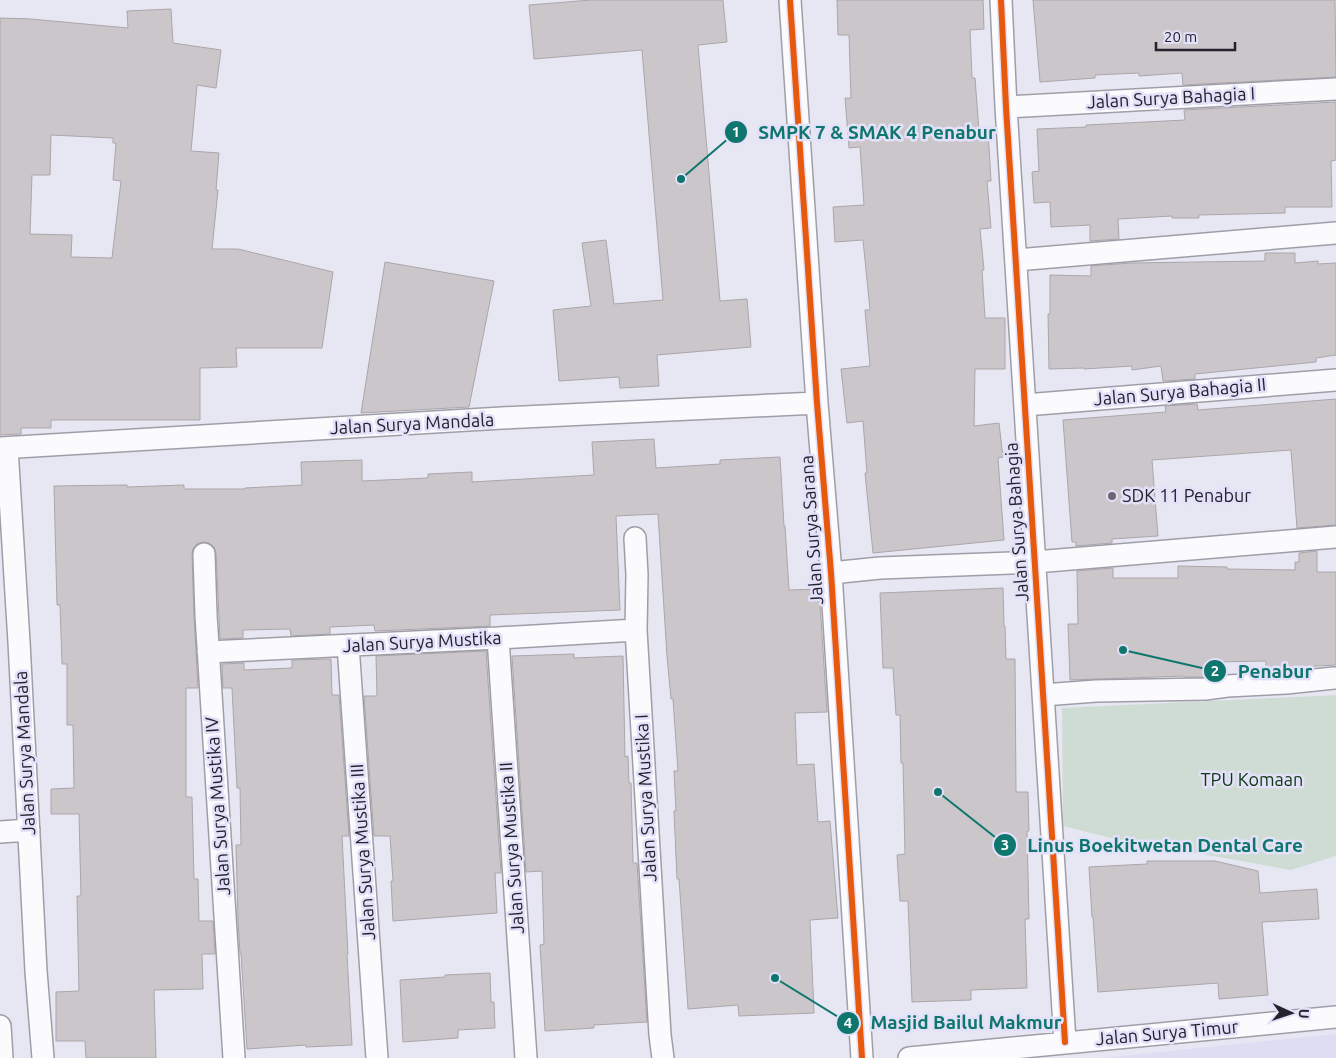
<svg xmlns="http://www.w3.org/2000/svg" width="1336" height="1058" font-family="Ubuntu,sans-serif">
<style>
.built{fill:#dfddf4}
.green{fill:#cfdcd4}
.building{fill:#cbc6ca;stroke:#aba6aa;fill-rule:evenodd}
.lines{fill:none;stroke-linecap:round;stroke-linejoin:round}
.street-casing{stroke:#9f9ea8;stroke-width:24}
.street{stroke:#fbfbfd;stroke-width:21}
.cycleway-casing{stroke:#e3e0f9;stroke-width:9}
.cycleway{stroke:#e8590c;stroke-width:6}
.poi-dot{fill:#686772;stroke:#e3e0f9;stroke-width:2}
.labels{text-anchor:middle;stroke-width:5;stroke-linejoin:round;paint-order:stroke}
.street-label{font-size:18px;fill:#24232d;stroke:#e3e0f9}
.poi-label{font-size:18px;fill:#24232d;stroke:#e3e0f9;text-anchor:start}
.park-label{font-size:18px;fill:#0c390f;stroke:#e3e0f9}
.leader{fill:none;stroke:#0f766e;stroke-width:2}
.callout-dot{fill:#0f766e;stroke:#e3e0f9;stroke-width:2}
.mark-label{font-size:15px;text-anchor:middle;font-weight:bold;fill:#fff}
.callout-label{font-size:19px;text-anchor:middle;font-weight:bold;fill:#0f766e;stroke:#e3e0f9;stroke-width:5;stroke-linejoin:round;paint-order:stroke}
</style>
<rect width="100%" height="100%" fill="#e7e6f3"/>
<path class="built" d="M1336,1034V1058H1102Z"/>
<path class="green" d="M1336,695V856L1291,870L1196,853L1127,842L1063,826L1062,708Z"/>
<path class="building" d="M591,0H723L727,42L698,45L720,301L747,299L751,347L657,355L659,386L620,388L619,377L559,381L553,310L591,306L582,243L606,240L614,304L663,300L642,50L534,59L529,5Z
M837,0H983L984,29L970,30L972,78H975L979,131L988,130L991,181H987L991,228L980,229L984,270H982L985,318H1005V369H975L974,426L999,423L1003,457L998,458L1004,540L873,553L865,473H867L863,421L847,423L841,369L870,366L865,310H870L863,240L835,242L833,207L864,205L860,147L849,148L845,98H851L849,35H838Z
M1033,0H1335L1336,77L1183,85L1182,73L1139,76V73L1095,75V78L1040,82Z
M171,9L173,43L221,50L216,88L197,85L191,151L219,153L216,190H218L212,249H238L333,272L322,348H236L237,367L200,368V420H51V428H21V434L0,435V18L31,19L128,28L127,11ZM51,135L113,138V143H116L113,180L121,181L112,258L71,257L72,235L30,234L32,175H50Z
M1336,102V160L1331,161L1332,207H1285V213L1199,215V218H1172V216L1118,219L1119,239L1090,241V225L1051,227L1050,202L1034,203L1032,172L1039,171L1037,129L1086,127V125L1185,120L1184,110Z
M1265,253H1295V263L1318,261V264L1336,263V355L1316,358V362L1195,374V379L1163,381L1161,366L1132,370V366L1084,369V368L1049,369L1048,314H1050V275L1091,276V266L1131,263L1265,261Z
M385,262L494,281L469,407L361,413Z
M1336,399V525L1297,528L1291,450L1152,460L1158,536L1112,539V543L1076,546V542H1072L1063,420L1166,412L1165,406L1197,404L1198,410Z
M654,439L656,468L720,464V460L780,457L784,526H785L789,590L819,589L827,712L795,713L797,765L814,764L818,822L830,821L838,918L810,920L814,1013L739,1016L738,1005L688,1009L679,879H677L674,811H676L674,771H678L673,699H671L667,656L658,514L616,516L620,610L490,615V626L375,631L374,625L330,627V634L291,636L290,629L243,630V638L220,639L216,553L214,547L209,543L203,542L197,544L193,549L192,554L194,616L198,688H186V797H192L194,879H198L199,921H213L215,954H202L203,989L154,990L156,1058H86L85,1041H56V992L79,991L77,896H81L79,814H51V789L74,788L73,725H67V664H62L60,605H57L54,486L127,485V487L184,485V489H245V488L302,485L301,462L362,460V481L428,478V474L472,472V482L594,475L592,442Z
M1317,551V572H1336V665L1315,666V667L1266,671V661L1218,662V675L1204,677H1184V676L1070,680L1068,624H1078L1077,571L1113,568V578H1178V566L1227,567V569L1295,570V562H1299V553Z
M1003,588L1004,626H1005L1006,659H1015L1016,792H1028L1029,831H1027L1029,919H1025L1027,988L971,990V1000L912,1002L908,901H900L897,855L905,854L903,763H901L900,715H896L893,668H883L880,593Z
M486,651L501,873H495L497,913L393,921L391,881H393L390,836H374L364,696H377L376,656Z
M574,654V658L623,656L625,757L628,756L629,783H631L633,863H637L647,1022L594,1025V1028L545,1031L540,945L544,944L542,871L526,872L512,656Z
M331,659L332,695H339L349,836H342L348,954H347L352,1045L306,1047V1045L247,1049L241,953H240L238,920L236,845H241L240,788H237L232,688H223L222,664L244,663V670L292,668V660Z
M1147,861H1215L1258,871L1260,893L1317,889L1319,919L1262,922L1268,995L1219,999L1218,983L1098,992L1093,917H1092L1089,867L1147,864Z
M490,973L491,1002H494L495,1028L458,1030V1038L403,1042L400,980L445,977V975Z"/>
<g class="lines">
<defs>
<path id="street" d="M790,0L817,403L831,573L862,1058
M1001,0L1006,107L1065,1042
M1006,107L1336,89
M1016,260L1336,233
M1025,405L1336,380
M0,448L502,418L817,403
M7,448L19,642L36,971L43,1058
M635,538L637,575L636,630L660,1035L663,1058
M204,554L206,615L234,1058
M831,573L880,568L1035,562L1336,537
M498,638L526,1058
M348,645L377,1058
M208,652L498,638L636,630
M1043,695L1096,691L1205,689L1227,686L1286,683L1334,678
M0,832L29,830
M0,1026L2,1058
M909,1058L1336,1017"/>
</defs>
<use href="#street" class="street-casing"/>
<use href="#street" class="street"/>
<defs>
<path id="cycleway" d="M790,0L817,403L831,573L862,1058
M1001,0L1006,107L1065,1042"/>
</defs>
<use href="#cycleway" class="cycleway-casing"/>
<use href="#cycleway" class="cycleway"/>
</g>
<circle class="poi-dot" cx="1112" cy="496" r="5"/>
<g class="labels">
<g class="street-label">
<text transform="translate(1171 98) rotate(-3)" y="6">Jalan Surya Bahagia I</text>
<text transform="translate(1180 392) rotate(-5)" y="6">Jalan Surya Bahagia II</text>
<text transform="translate(412 424) rotate(-3)" y="6">Jalan Surya Mandala</text>
<text transform="translate(1017 522) rotate(-94)" y="6">Jalan Surya Bahagia</text>
<text transform="translate(812 530) rotate(-94)" y="6">Jalan Surya Sarana</text>
<text transform="translate(422 642) rotate(-3)" y="6">Jalan Surya Mustika</text>
<text transform="translate(25 753) rotate(-93)" y="6">Jalan Surya Mandala</text>
<text transform="translate(646 798) rotate(-93)" y="6">Jalan Surya Mustika I</text>
<text transform="translate(218 806) rotate(-94)" y="6">Jalan Surya Mustika IV</text>
<text transform="translate(512 848) rotate(-94)" y="6">Jalan Surya Mustika II</text>
<text transform="translate(363 852) rotate(-94)" y="6">Jalan Surya Mustika III</text>
<text transform="translate(1167 1033) rotate(-5)" y="6">Jalan Surya Timur</text>
</g>
<g class="poi-label">
<text x="1122" y="502">SDK 11 Penabur</text>
</g>
<g class="park-label">
<text x="1252" y="786">TPU Komaan</text>
</g>
</g>
<path class="leader" d="M681 179L736 132M1123 650L1215 671M938 792L1005 845M775 978L848 1023"/>
<g class="callout-dot">
<circle cx="681" cy="179" r="5"/>
<circle cx="1123" cy="650" r="5"/>
<circle cx="938" cy="792" r="5"/>
<circle cx="775" cy="978" r="5"/>
<circle cx="736" cy="132" r="12"/>
<circle cx="1215" cy="671" r="12"/>
<circle cx="1005" cy="845" r="12"/>
<circle cx="848" cy="1023" r="12"/>
</g>
<g class="mark-label">
<text x="736" y="137">1</text>
<text x="1215" y="676">2</text>
<text x="1005" y="850">3</text>
<text x="848" y="1028">4</text>
</g>
<g class="callout-label">
<text x="877" y="139">SMPK 7 &amp; SMAK 4 Penabur</text>
<text x="1275" y="678">Penabur</text>
<text x="1165" y="852">Linus Boekitwetan Dental Care</text>
<text x="966" y="1029">Masjid Bailul Makmur</text>
</g>
<g transform="translate(1291 1013) rotate(93)" stroke="#e3e0f9" stroke-width="4" paint-order="stroke">
<path d="M0-4L9 19L0 12L-9 19Z" fill="#24232d"/>
<text y="-8" font-size="14" font-weight="bold" text-anchor="middle" fill="#24232d">U</text>
</g>
<path d="M1156 42v8h79v-8" fill="none" stroke="#24232d" stroke-width="2.5"/>
<text x="1164" y="42" font-size="15" fill="#24232d" stroke="#e3e0f9" stroke-width="4" paint-order="stroke">20 m</text>
</svg>
